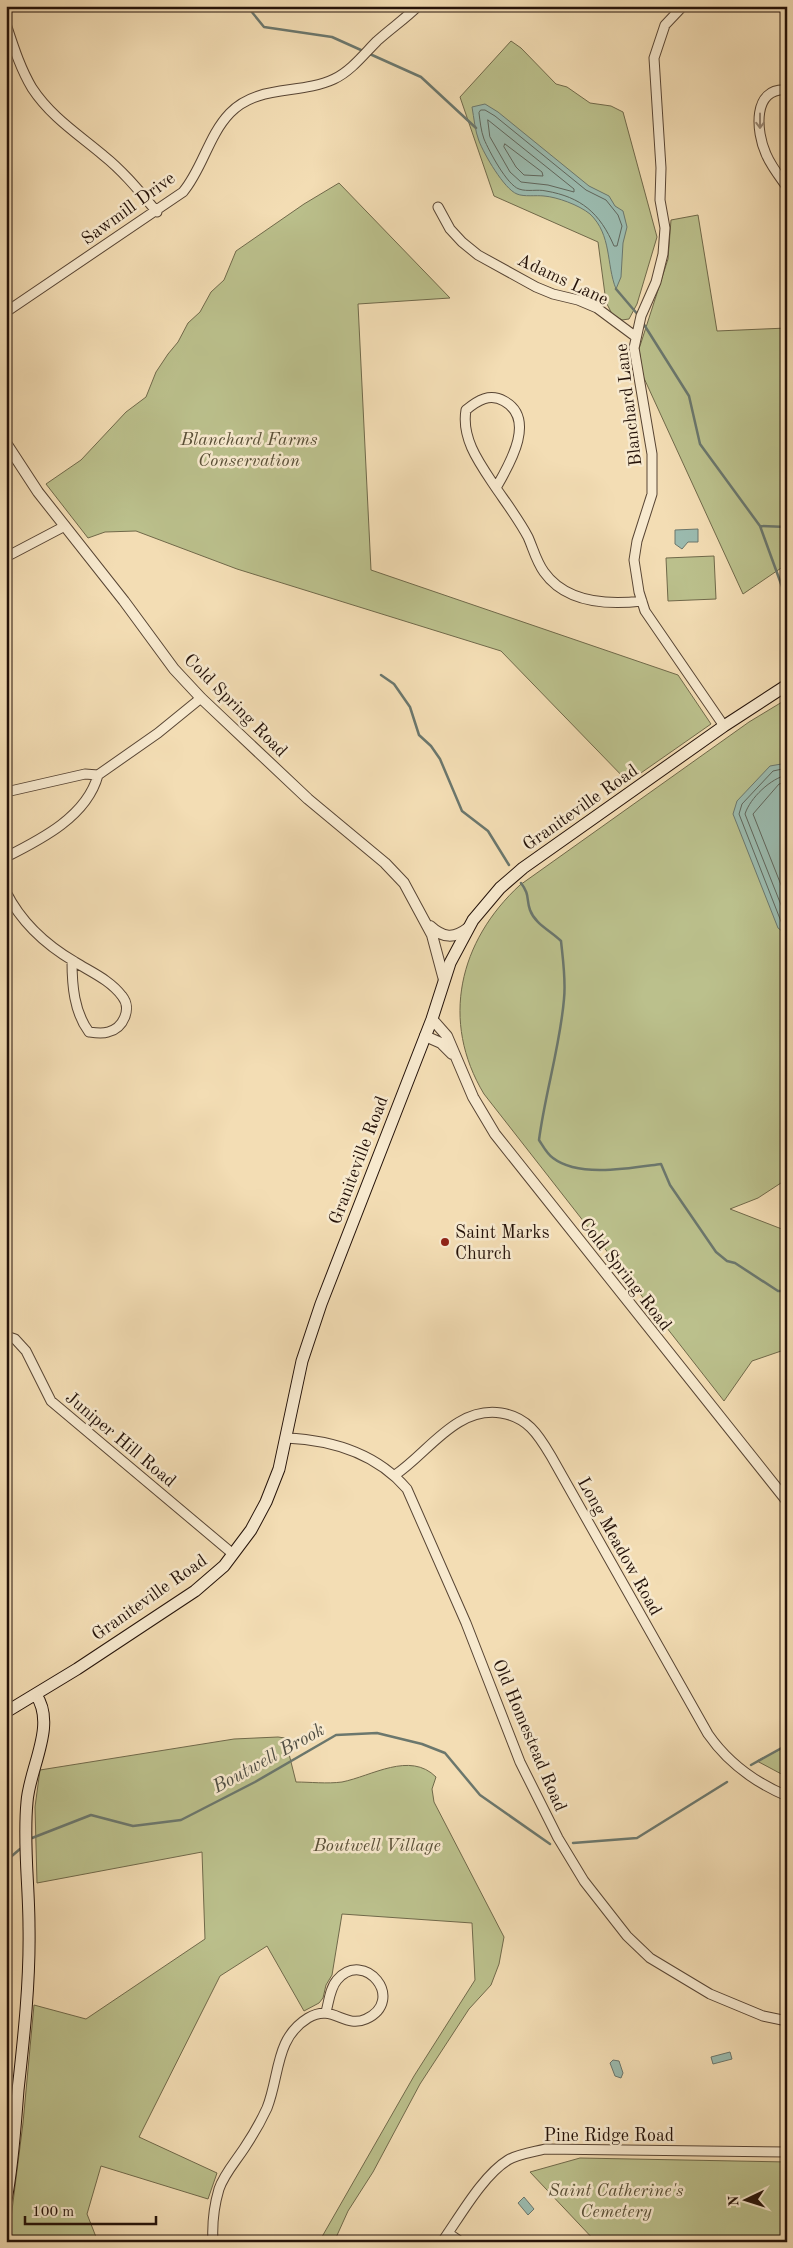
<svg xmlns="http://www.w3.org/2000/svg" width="793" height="2248" font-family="'Old Standard TT',serif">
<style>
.green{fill:#bbc08c;stroke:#70694a}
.water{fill:#9bbbaf;stroke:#6b776d}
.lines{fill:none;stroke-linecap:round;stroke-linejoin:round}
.shore{stroke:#60665c;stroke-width:1}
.stream{stroke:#6b776d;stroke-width:2.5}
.minor-casing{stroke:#584534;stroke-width:11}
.tertiary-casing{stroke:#584534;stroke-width:12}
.secondary-casing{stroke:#241209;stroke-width:13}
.minor{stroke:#f7e9ce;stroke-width:9}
.tertiary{stroke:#f7e9ce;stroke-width:10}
.secondary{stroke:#f7e9ce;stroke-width:11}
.oneway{stroke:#988875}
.poi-dot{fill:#8f2418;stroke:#f7e9ce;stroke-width:2}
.labels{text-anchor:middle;stroke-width:5;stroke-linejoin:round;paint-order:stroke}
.street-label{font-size:18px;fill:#241209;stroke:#f7e9ce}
.park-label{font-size:18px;font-style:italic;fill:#594f37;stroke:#f7e9ce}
.poi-label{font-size:18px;fill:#241209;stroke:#f7e9ce;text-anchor:start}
.water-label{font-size:19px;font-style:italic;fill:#4e4d43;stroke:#f7e9ce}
</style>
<rect width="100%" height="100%" fill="#f3ddb4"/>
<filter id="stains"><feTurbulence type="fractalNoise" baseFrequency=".004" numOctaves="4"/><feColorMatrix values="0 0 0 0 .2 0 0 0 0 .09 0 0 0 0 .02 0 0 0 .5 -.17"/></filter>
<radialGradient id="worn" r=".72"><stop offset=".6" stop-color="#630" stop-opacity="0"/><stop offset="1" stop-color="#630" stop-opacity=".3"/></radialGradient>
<path class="green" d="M511,41L521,48L556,84L567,87L590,103L611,106L623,112L657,237L637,304L629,319L622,320L612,314L606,302L598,242L494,196L460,97Z
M339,183L450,298L358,304L371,570L678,675L711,724L628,782L501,651L237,569L136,531L105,532L88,538L46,484L81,460L126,412L146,397L156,372L168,354L178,342L188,323L200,312L211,292L224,280L236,251L304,204Z
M698,215L717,331L787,328V564L743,594L643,376L639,349L668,259L671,220Z
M714,556L716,599L668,601L666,558Z
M787,699V1179L758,1198L730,1209L787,1231V1349L752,1361L724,1401L484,1094C440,1021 459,941 520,885L749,722Z
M278,1737L285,1738L296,1782C310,1782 327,1784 342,1782C372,1776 410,1751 436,1777L432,1789L434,1802L504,1937L499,1964L491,1985L469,2009L420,2084L373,2172L348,2211L334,2242H319L414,2076L475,1980L472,1923L342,1914L332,1975L326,1985L323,1998L319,2003L304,2011L267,1946L220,1976L139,2137L217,2173L208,2199L101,2166L87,2214L98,2242H8L23,2123L34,2005L86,2019L205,1939L202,1852L37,1883L35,1807L40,1770L234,1739Z
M787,1746V1777L757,1761Z
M580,2158L787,2162V2242H596L530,2172Z"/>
<path class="water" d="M485,104L498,112L589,186L609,196L615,206L623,211L627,227L623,243L621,277L616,289C606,264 612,235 590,214C579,205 557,197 544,196C536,195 524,197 517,194C504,189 484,154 479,141C475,131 474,118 472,107Z
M698,529V542H688L682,549L675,544V530Z
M787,763V935L778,928L733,814L737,801L770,766Z
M730,2052L732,2059L713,2064L711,2057Z
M613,2060L619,2061L623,2073L621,2078L615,2076L610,2063Z
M524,2197L534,2209L528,2215L518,2203Z"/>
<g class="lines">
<path class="shore" d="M481,110H485L495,116L586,190L606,200L618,215L622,226L617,246H614C600,213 581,197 546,191C538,189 527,192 519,189C507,185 489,151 484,139C481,131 480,121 479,113Z
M488,120L574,189V192L548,185L521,182L510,172L490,137Z
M505,144L542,172L543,176L524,175L516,167L504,147Z
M787,768L773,771L742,804L739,814L782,924L787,929
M787,775C771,778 750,798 745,814L787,920
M787,782L779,784L753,814L787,900"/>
<path class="stream" d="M247,6L264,27L332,37L421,77L476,128
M616,289L639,316
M643,323L689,396L700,444L760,526L784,592L787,633
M760,526L787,527
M381,675L394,684L410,707L419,735L431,746L440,759L462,811L488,831L509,865
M521,883C530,895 526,898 530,910C535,924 551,931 561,941C563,960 566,980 564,999C560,1047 545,1093 539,1140C543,1146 547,1154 553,1158C579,1178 631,1168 661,1164L670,1185L716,1252L727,1261L735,1263L778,1291H787
M751,1765L787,1745
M32,1838L91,1815L133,1826L181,1820L255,1782L336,1735L377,1733L422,1744L445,1753L480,1795L550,1844
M573,1843L637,1838L727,1782
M6,1861L20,1849"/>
<defs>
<path id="minor" d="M683,6L665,25L654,58L661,168L660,200L665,228L663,254L656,282L641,316L634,348L652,454V494L637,541L634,560L639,592L645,611L724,726
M6,24C13,45 20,68 32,88C51,117 78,134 104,156C124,172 140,192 157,212
M787,90C752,87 756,132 766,154C771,166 779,176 787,187
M438,207L450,229L462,242L478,255L536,287L553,294L578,300L597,308L636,337
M6,312L183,192C203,168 208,136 230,113C258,84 300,95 334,79C351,71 364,54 377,41C390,29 405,19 418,6
M496,488C480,464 461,439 466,410C478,400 490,393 504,401C537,419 509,465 496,488C507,504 519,520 528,537C533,548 536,561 544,572C566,603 608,605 642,601
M6,557L65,526
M98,775L158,733L201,698
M6,792L85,774L98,775C87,816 42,839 6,857
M6,892C21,922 46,945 75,962C91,972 110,980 122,996C132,1008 124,1028 108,1032C102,1034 96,1033 89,1032C74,1012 72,985 72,961
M6,1336L15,1339L26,1351L51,1401L233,1554
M286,1438C333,1440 376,1453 407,1489L466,1623L520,1762L558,1838L584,1881L627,1936L650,1958L710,1994L763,2016L787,2021
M395,1475C428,1453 456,1406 501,1413C527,1417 538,1434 551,1456L708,1734C728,1763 754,1782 787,1796
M448,2233L461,2242
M213,2242C212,2225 214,2206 219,2189C224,2174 236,2161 245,2147C253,2135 261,2121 267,2108C280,2075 275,2038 308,2018C333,2003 344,2029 366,2019C407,2000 364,1948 337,1980C330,1988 329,2001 326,2012
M442,2242C459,2218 483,2175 508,2160C518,2154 533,2152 545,2149L787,2152"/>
<path id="tertiary" d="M6,443L38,492L124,601L174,669L201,698L308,799L385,863L404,883L432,935L444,980
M430,926C443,938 454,939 468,928
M432,1019L447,1036L473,1097L495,1134L787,1501
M425,1036L441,1043L452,1054"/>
<path id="secondary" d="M6,1712L77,1669L195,1591L224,1566L251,1530L266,1502L279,1469L302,1361L321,1304L432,1019L450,963L473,920L500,888L523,868L724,726L787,685
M6,2200C13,2163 15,2127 18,2090C24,2036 30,1981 29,1927C29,1885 23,1843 27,1802C29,1769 57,1725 36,1695"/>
</defs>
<use href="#minor" class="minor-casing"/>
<use href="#tertiary" class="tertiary-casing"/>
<use href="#secondary" class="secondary-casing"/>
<use href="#minor" class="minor"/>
<use href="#tertiary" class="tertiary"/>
<use href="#secondary" class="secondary"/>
</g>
<defs><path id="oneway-shaft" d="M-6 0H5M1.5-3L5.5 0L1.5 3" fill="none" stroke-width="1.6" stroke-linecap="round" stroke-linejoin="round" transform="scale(1.25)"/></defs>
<use class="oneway" href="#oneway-shaft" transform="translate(760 121) rotate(90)"/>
<circle class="poi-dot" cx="445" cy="1242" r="5"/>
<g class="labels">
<g class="street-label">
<text transform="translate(128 208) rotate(-36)" y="6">Sawmill Drive</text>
<text transform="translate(563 279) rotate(25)" y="6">Adams Lane</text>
<text transform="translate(628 405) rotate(-97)" y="6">Blanchard Lane</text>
<text transform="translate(236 705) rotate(45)" y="6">Cold Spring Road</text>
<text transform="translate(580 807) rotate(-35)" y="6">Graniteville Road</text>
<text transform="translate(358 1160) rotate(-69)" y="6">Graniteville Road</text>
<text transform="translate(626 1274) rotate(52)" y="6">Cold Spring Road</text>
<text transform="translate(121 1439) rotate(40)" y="6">Juniper Hill Road</text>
<text transform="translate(620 1546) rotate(61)" y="6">Long Meadow Road</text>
<text transform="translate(149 1597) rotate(-35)" y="6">Graniteville Road</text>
<text transform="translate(530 1735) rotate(67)" y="6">Old Homestead Road</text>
<text x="609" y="2141">Pine Ridge Road</text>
</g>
<g class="park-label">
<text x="249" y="445">Blanchard Farms<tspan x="249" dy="21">Conservation</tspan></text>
<text x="377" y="1851">Boutwell Village</text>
<text x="616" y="2196">Saint Catherine's<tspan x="616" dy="21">Cemetery</tspan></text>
</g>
<g class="poi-label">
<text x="455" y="1238">Saint Marks<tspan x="455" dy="21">Church</tspan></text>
</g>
<g class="water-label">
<text transform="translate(268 1757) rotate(-29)" y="7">Boutwell Brook</text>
</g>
</g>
<rect width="793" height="2248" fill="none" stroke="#f3ddb4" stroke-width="25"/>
<rect x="8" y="8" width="778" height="2233" fill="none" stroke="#241209" stroke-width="2.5"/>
<rect x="12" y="12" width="768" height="2223" fill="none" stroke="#241209"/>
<g transform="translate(746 2200) rotate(266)" stroke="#f7e9ce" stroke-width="4" paint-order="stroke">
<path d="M0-4L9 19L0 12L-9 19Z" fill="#241209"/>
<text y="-8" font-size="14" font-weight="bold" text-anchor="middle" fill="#241209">N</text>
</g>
<path d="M25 2216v8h131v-8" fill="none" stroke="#241209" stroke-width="2.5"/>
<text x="32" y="2216" font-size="15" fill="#241209" stroke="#f7e9ce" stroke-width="4" paint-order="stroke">100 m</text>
<rect width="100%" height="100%" filter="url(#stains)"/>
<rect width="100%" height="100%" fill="url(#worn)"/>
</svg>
